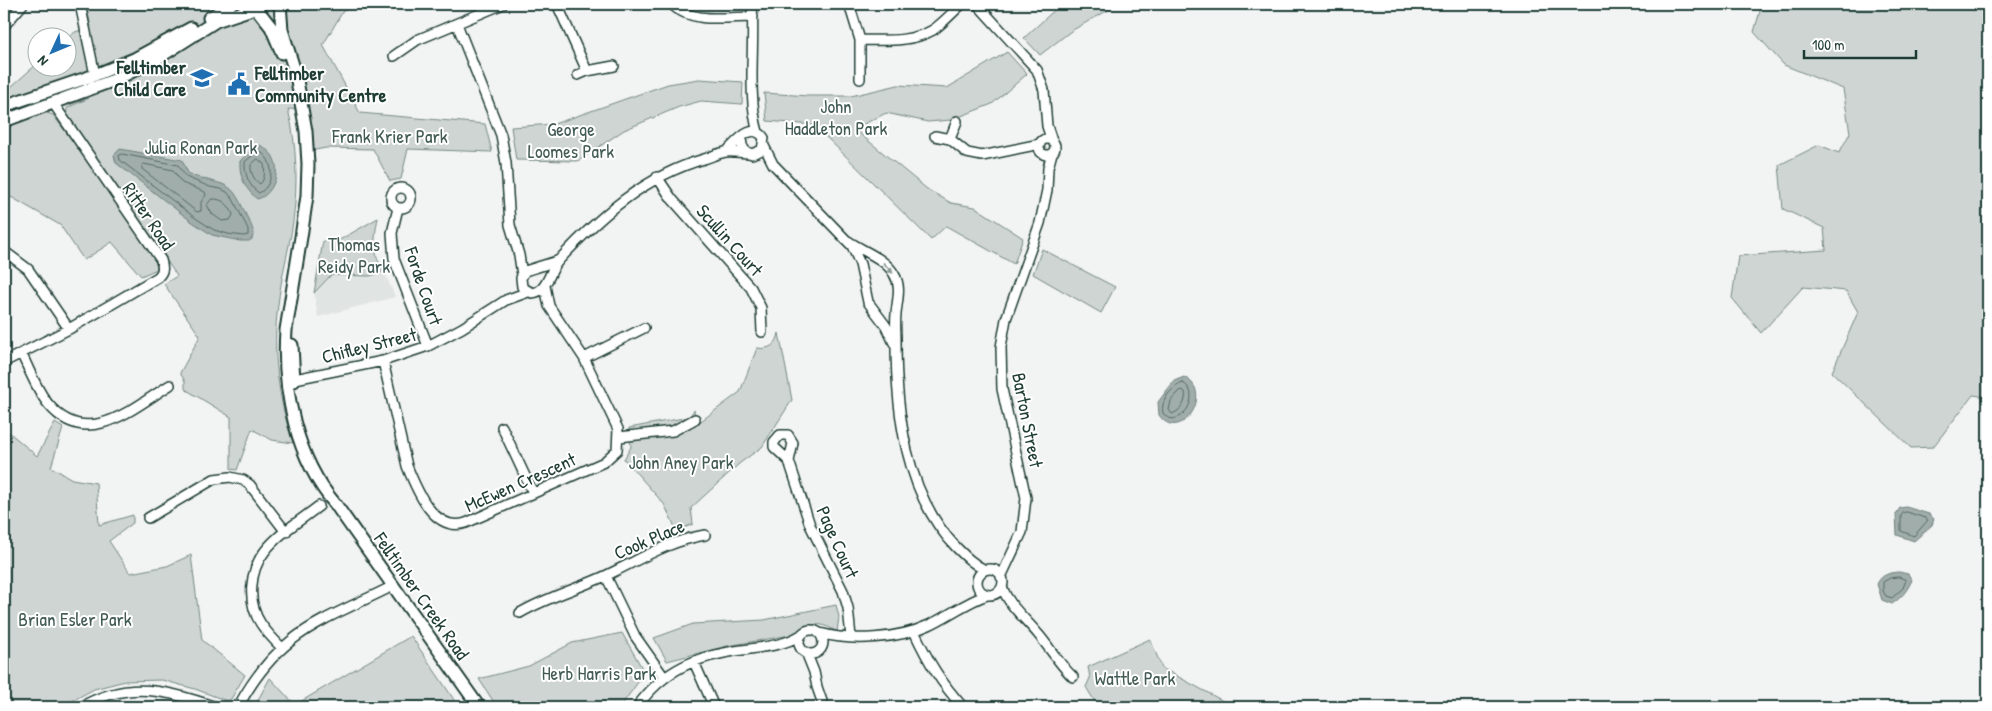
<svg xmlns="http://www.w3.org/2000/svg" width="1992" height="711" font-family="'Patrick Hand',sans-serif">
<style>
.built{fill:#e0e4e3}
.green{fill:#ced5d3;stroke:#768984}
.water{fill:#a1adaa;stroke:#6d807b}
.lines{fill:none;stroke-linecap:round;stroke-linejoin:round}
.shore{stroke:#536a63;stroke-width:1}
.minor-casing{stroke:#1f3d34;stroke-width:12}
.major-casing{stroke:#1f3d34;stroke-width:15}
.minor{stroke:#fff;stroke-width:9}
.major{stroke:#fff;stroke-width:11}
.oneway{fill:#8f9e9a}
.labels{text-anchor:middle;stroke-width:4;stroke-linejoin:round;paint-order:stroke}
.poi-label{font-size:19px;font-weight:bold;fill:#1f3d34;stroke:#fff;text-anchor:end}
.park-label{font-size:19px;fill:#425b54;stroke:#fff}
.street-label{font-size:19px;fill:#1f3d34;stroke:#fff}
</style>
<rect width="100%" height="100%" fill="#f2f3f3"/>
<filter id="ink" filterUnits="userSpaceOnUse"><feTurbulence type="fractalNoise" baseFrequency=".02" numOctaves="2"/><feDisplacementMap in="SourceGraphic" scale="10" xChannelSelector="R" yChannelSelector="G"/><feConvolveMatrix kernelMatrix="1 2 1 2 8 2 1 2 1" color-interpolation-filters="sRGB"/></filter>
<g filter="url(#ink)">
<path class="built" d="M384,271L395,297L318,317L314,293L331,275L370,276Z"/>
<path class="green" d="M86,4H364L343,11L323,45L360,113L485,124L492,152L408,149L401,179L390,181L373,149L326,148L310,151L304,110L288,109C297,145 298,185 293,222C289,250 281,277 278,305C272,352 278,399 293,443L272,440L252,429L237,470L231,469V417L185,389V381L180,373L200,336L164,284L177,276L67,114V108L89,98L47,113L53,115L89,163L155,259L157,269L141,276L112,242L84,260L60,225L4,193V93L37,64L38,68H68V38L75,32L91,27Z
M1061,4H1112V8L1071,31L1040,55L1024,38Z
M1762,4H1988V397L1973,395L1933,447L1911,448L1832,372L1858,312L1846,291L1803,287L1761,333L1732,298L1738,256L1826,250L1824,228L1783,209L1779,165L1819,145L1839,153L1850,133L1843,89L1784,65L1754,32Z
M1007,52L1027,74L992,104L951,120L928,122L886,113L854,129L927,189L951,203L975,207L1023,238L1014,264L946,226L931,240L814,125L767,121L764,93L809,96H851L898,85L947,88Z
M699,79L743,82L742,104L701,101L679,107L624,130L578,161L516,160L511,127L554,124L668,84Z
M378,218C374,238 372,254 384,271L370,276L331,275L314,293L323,241L336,242Z
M1042,249L1115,287L1101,313L1033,274Z
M779,333L792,400L762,447L740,463L691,508L693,524L677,531L664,504L624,459L631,447L629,428L689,417L694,410L697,424L740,392L757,348C769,350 777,345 779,333Z
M55,423L63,428L51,467L72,479L96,483L99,525L133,515V523L109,541L130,573L167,566L191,555L202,640L245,675L231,699L227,701L195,689L162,680L125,681L94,689L61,707H4V428L37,456Z
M836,605L839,617L837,632C822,622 809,621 797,634L727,646L667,661L654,638L693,624L764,620Z
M622,633L642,668L639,681L620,707H579L577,705L573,707H497L479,679L529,666L572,643Z
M411,636L459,707H254L270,678L295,705Z
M1150,639L1162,668L1234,707H1098L1086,687L1090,678L1088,667Z"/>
<path class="water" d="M260,145C266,149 272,153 274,159C281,173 272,196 257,199C245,189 239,176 240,161L252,149Z
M120,149L182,160L188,173C199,179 210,180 222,184C236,188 241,205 247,217C251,225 255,230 252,239L249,241H240L212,235L191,221L116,163L114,155Z
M1184,377C1216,392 1180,446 1159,415L1158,402L1174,381Z
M1906,507L1929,514L1934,519L1932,525L1914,541L1897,535L1896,514L1900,508Z
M1899,572L1908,574L1912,580C1907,591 1902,597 1892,604L1882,600L1877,584C1882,574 1889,573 1899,572Z"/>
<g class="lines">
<path class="shore" d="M259,151C275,159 275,185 259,193C249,187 244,173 245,162Z
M122,154L178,165L186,177L210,187L221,189L227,192L233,199L248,229V235L244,236L228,234L214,230L194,217L120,160L119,156Z
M258,159L264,164C265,170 265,180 260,184C254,180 250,172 251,165Z
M144,164L173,170L182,183L205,192L206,195L201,202V211L197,212L142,169V166Z
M212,199C222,198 230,205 233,215L230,220L222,221L212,214L207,205Z
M1183,383C1205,395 1177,433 1163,413C1160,401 1172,386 1183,383Z
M1180,391L1183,390L1185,392C1187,401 1181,411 1172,414L1169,410L1171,401Z
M1907,512L1925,518L1928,520L1914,536L1901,531V516L1903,513Z
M1899,577L1906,580L1903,588L1892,598L1886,596L1883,591V582L1890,578Z"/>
<defs>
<path id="minor" d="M80,4L95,75
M557,4L587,71
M671,4C692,24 726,17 753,17
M752,4C755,44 747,95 758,132
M849,4L860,40V79
M977,4L1037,70L1044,90L1047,126L1052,141
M457,24L501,135L506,163L510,225L519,255L522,275
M4,26L23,4
M860,40C884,40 910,43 933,30C943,23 953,12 962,4
M394,56L417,40L503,4
M578,75L587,71L614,66
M935,136L950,139L957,121
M950,139L967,153L982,156L1040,144
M1039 147a8 8 0 1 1 16 0a8 8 0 1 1-16 0Z
M764,146L773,164L852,246L860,264L868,302L886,326L894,343
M726,152C736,143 752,120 764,138L762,150L752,154C744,152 740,146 742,137
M657,177L672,199L751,288L761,308L762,332
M391 198a10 10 0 1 1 20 0a10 10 0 1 1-20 0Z
M398,208L392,233L394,259L428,346
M848,241C862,251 885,258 894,274C902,287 897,300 896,314C895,323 896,332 896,341C896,411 905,494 956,547C965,556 973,564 985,570
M4,251L28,269L69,329
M557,261L525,271L521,278L522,287L532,293C548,292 549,270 559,260C600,216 645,176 704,159C711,157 718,153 726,152C733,151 741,153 748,153
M22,355C30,371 37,391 49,405C87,450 133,408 170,385
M584,358L644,328
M383,361L407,466C417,491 434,533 466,523L604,462L617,450L618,429L584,358L549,306L545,286
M4,362L69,329L158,277C164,271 163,267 161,260L53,103
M290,380L383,361L428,346L462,328L506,300L528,292
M502,427L533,493
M619,437L673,431L695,419
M789,461L793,443L788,435H780L774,442V447L789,461L810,525L843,591L848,608L851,637
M148,518L214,479L230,477L243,480L250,485L286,532
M977 582a13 13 0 1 1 26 0a13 13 0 1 1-26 0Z
M606,576L635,636L664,677
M1001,577L1022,532L1026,498L1002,389L1001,347L1006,319L1040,223L1047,190L1048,168L1052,153
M1002,587C1009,606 1025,618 1038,634C1050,648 1059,664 1073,677
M520,613C547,597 577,589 605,576C639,560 668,541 705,535
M799 642a12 12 0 1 1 24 0a12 12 0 1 1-24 0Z
M914,631C928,661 941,683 963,707
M820,633C851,642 899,639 929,625C949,616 966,602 987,595
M282,648C274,640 267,633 261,624C247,603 249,571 265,551C279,533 301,520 319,506
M806,652L814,672L817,687L824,707
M694,662L714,707
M81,707C129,679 168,691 216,707
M238,707C279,631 321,622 393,586
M637,707C664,669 697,656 742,650C763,647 783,646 801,635"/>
<path id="major" d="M280,4L282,30L296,75L306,131L308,164L307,196L301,237L286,330C282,390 296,459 336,505L479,707
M256,8L271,27L282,53
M209,18L231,4
M4,106L95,75L134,59L191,28
M4,121L117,79L158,58L216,21L255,8
M292,345L294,381"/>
</defs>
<use href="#minor" class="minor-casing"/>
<use href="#major" class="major-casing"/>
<use href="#minor" class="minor"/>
<use href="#major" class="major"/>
</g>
<defs><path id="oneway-solid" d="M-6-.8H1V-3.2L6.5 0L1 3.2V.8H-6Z" transform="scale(1.25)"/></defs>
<use class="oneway" href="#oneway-solid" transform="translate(888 268) rotate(47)"/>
</g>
<defs>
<symbol id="school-bare" viewBox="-9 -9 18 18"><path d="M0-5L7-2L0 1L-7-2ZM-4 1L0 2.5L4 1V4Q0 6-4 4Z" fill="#1f6fb2" stroke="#fff" stroke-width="2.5" paint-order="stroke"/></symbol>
<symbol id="civic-bare" viewBox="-9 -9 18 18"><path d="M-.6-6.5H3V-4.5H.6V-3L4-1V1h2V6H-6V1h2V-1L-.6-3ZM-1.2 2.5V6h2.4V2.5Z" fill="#1f6fb2" stroke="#fff" stroke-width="2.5" paint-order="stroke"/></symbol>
</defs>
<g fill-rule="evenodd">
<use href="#school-bare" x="186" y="62" width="32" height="32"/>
<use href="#civic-bare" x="223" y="68" width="32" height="32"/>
</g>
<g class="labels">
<g class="poi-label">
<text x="186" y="74">Felltimber<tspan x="186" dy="22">Child Care</tspan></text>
<text x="255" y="80" text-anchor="start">Felltimber<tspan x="255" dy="22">Community Centre</tspan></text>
</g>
<g class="park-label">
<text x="836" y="113">John<tspan x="836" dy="22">Haddleton Park</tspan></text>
<text x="571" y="136">George<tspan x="571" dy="22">Loomes Park</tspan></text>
<text x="390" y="143">Frank Krier Park</text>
<text x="201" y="154">Julia Ronan Park</text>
<text x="354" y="251">Thomas<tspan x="354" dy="22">Reidy Park</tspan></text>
<text x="681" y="469">John Aney Park</text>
<text x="75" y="626">Brian Esler Park</text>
<text x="599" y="680">Herb Harris Park</text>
<text x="1135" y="685">Wattle Park</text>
</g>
<g class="street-label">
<text transform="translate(149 216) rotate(56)" y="7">Ritter Road</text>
<text transform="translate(730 240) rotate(48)" y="7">Scullin Court</text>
<text transform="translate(424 286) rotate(71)" y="7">Forde Court</text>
<text transform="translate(369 345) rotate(-14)" y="7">Chifley Street</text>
<text transform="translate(1028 420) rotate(79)" y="7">Barton Street</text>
<text transform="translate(520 482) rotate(-24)" y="7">McEwen Crescent</text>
<text transform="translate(649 539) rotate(-23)" y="7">Cook Place</text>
<text transform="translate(838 542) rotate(66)" y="7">Page Court</text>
<text transform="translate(422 596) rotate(55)" y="7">Felltimber Creek Road</text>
</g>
</g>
<rect width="1992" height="711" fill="none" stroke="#fff" stroke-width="20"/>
<rect x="10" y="10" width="1972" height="691" fill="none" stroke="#1f3d34" stroke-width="2" filter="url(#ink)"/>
<g transform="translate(52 52) rotate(226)"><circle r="24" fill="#ffffff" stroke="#a5b1ae"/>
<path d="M0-4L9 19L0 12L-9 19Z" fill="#1f6fb2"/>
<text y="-8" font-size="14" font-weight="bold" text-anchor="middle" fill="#1f3d34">N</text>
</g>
<path d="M1804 50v8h112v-8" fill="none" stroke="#1f3d34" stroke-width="2.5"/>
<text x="1812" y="50" font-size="15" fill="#1f3d34" stroke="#ffffff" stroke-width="4" paint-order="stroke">100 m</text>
</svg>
